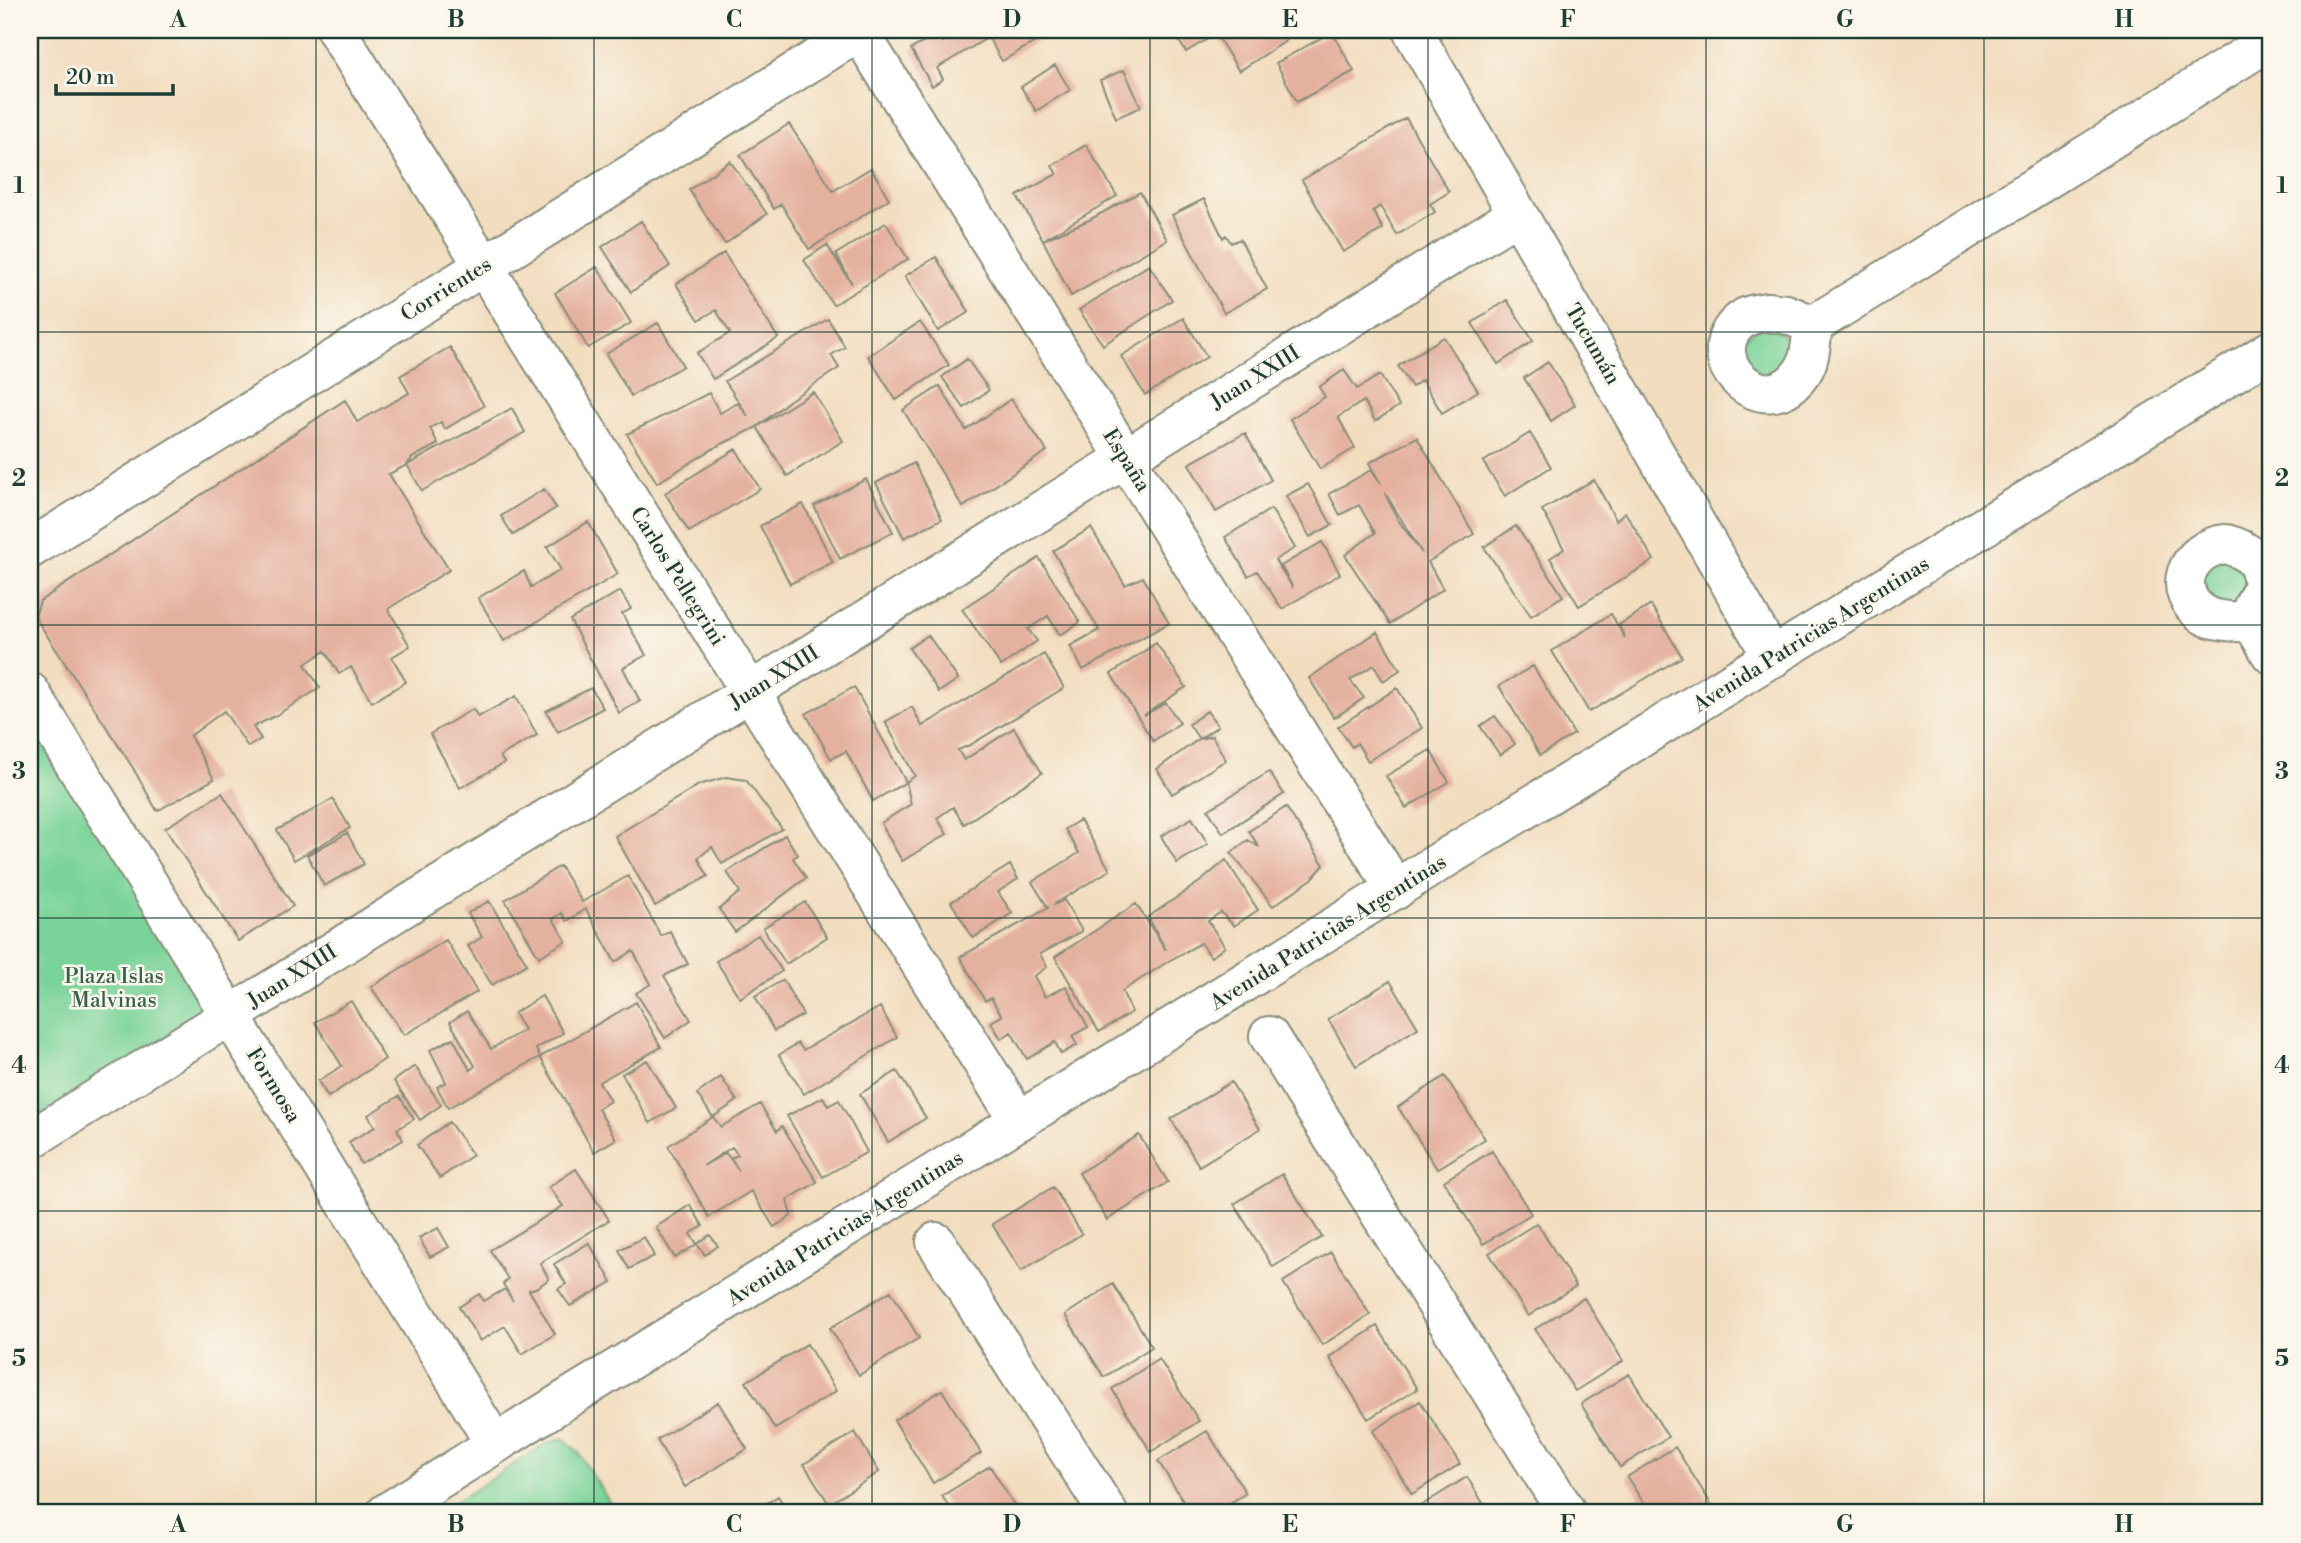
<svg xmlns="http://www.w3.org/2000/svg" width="2301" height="1543" font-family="'Libre Bodoni',serif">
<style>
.green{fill:#7ad399;stroke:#4c8866;stroke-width:2}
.building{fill:#e5b19f;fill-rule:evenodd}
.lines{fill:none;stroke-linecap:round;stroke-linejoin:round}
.minor-casing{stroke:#888d7a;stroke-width:42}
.tertiary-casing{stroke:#888d7a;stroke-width:42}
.minor{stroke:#fff;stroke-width:38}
.tertiary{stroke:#fff;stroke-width:38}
.grid{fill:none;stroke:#1f3d34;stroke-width:2;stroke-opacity:0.55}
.labels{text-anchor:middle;stroke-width:5;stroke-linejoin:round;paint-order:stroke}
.street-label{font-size:21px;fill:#1f3d34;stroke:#fbf7ec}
.park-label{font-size:21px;fill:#36624d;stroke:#fbf7ec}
.neatline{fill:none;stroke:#1f3d34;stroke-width:2.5}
.grid-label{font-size:23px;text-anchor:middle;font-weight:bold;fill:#1f3d34}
</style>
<rect width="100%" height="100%" fill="#fbf7ec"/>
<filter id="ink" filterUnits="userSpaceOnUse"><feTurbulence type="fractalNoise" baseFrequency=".0143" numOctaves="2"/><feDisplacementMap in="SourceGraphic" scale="14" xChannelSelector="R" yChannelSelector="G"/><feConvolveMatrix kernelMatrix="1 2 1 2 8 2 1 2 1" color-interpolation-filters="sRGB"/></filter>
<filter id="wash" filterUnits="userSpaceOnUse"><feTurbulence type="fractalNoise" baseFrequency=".00686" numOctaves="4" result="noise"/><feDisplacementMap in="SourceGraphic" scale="28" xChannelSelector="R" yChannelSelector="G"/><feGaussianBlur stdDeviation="1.57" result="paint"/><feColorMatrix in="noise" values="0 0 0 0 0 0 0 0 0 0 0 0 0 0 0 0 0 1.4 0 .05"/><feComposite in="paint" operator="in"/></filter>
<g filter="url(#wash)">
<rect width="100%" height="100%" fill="#f2ddbf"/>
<path class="green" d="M1762,324C1791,337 1799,343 1780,372L1754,374L1739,344Z
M2222,557L2248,575L2238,604L2214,606L2199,579Z
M30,692L231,1014L30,1140Z
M563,1438L578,1452L616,1513H438L544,1445Z"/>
<g id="blocks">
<path class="building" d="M936,30H943L939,34L943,42L950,38L945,30H1034L1040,39L1002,61L989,39L994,34L937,68L943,79L932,86L911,49L939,34Z
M1172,30H1279L1286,41L1239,71L1216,34L1186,52Z
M1332,32L1354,71L1297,102L1276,63Z
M1055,65L1070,90L1036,111L1021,87Z
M1124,70L1141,107L1116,118L1100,80Z
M1406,118L1449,192L1430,204L1435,212L1397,235L1380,206L1373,211L1383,229L1343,252L1302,180Z
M789,124L833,191L871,168L889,199L809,249L781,204L774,209L740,155Z
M1086,145L1117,196L1043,240L1017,196L1057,174L1052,166Z
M730,161L767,214L725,244L689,190Z
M1140,192L1167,240L1071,296L1043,240L1089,220Z
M1204,199L1223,238L1226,235L1231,243L1240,239L1267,289L1224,313L1172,215Z
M641,221L670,266L631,292L602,247Z
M886,223L908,259L833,305L804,260L827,245L852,284L836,254Z
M724,253L778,338L713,379L697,353L730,333L716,310L699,320L676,284Z
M936,257L969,312L938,331L905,276Z
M1149,265L1172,300L1103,345L1079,310Z
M597,267L631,323L588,348L555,293Z
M1507,300L1533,341L1498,364L1472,323Z
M1183,318L1207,357L1145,395L1121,356Z
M828,319L845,347L831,355L839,368L790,400L757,427L813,392L843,441L787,476L757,427L718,446L657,483L627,434L709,393L720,413L738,403L748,416L725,381Z
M920,322L949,365L896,400L868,356Z
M658,323L683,366L631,396L606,354Z
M1444,337L1478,391L1442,413L1422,380L1412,387L1398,366Z
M450,347L484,406L445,429L441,422L430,428L438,444L412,458L407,465L389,474L449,570L388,609L410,646L392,657L406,682L372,702L351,667L339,674L325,651L305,664L320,688L275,716L253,727L261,739L248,747L224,711L190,736L214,779L157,811L133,768L35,617L40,601L345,400L357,422L409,393L400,376Z
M967,359L989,390L964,408L942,377Z
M1548,362L1575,405L1551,421L1524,378Z
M1344,370L1357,389L1380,375L1399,406L1375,421L1364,401L1338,417L1355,448L1320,469L1290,419L1325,397L1319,387Z
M940,386L966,430L1011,399L1047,451L963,507L903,410Z
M512,408L525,432L422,491L407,465Z
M1245,433L1271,480L1216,512L1189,464Z
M1530,433L1551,467L1505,496L1483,462Z
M1417,437L1474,534L1428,562L1443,589L1390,624L1345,555L1375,533L1359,505L1340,515L1329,494L1371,470L1381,484L1369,463ZM1385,493L1422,553L1398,520Z
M736,449L760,489L689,532L665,493Z
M914,463L942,519L904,538L876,483Z
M866,479L893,532L840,559L814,506Z
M1594,480L1616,520L1625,512L1654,560L1579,606L1550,558L1564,549L1542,510Z
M1308,484L1332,525L1310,537L1286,496Z
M544,489L556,508L513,535L501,516Z
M803,504L833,562L790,584L760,526Z
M1271,509L1295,548L1275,560L1293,588L1281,566L1322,542L1340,574L1282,609L1257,571L1248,576L1225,537Z
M588,522L618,574L504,641L478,598L524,571L531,587L561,570L547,547Z
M1516,526L1563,596L1531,616L1484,547Z
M1091,528L1125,585L1143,577L1169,623L1083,670L1070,646L1099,630L1053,551Z
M1039,558L1080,622L1060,635L1048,616L1028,629L1037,641L1001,666L962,609Z
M620,591L631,609L622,614L646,655L623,668L640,701L619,713L570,620Z
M1651,605L1682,657L1589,712L1552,651L1611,614L1625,638L1619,625Z
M1377,632L1400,670L1383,681L1374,665L1350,680L1364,698L1334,718L1309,678Z
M928,635L958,679L939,692L909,648Z
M1156,643L1186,687L1144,715L1166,703L1180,723L1153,741L1111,674Z
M1044,654L1064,688L970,745L958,750L964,760L1014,728L1042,773L964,824L953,807L937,818L947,834L902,861L881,823L911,804L906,782L915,776L885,722L912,707L922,726Z
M1533,666L1574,734L1540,755L1499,686Z
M854,687L906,782L873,801L846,751L831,759L806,714Z
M591,688L603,708L558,732L546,711Z
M1397,688L1422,728L1368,761L1357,743L1352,747L1338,727Z
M516,696L537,735L500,756L504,763L460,788L430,734L473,709L478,717Z
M1207,711L1218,726L1199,739L1189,724Z
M1495,716L1515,744L1500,755L1480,726Z
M1212,736L1226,760L1172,794L1157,769L1199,739Z
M1430,750L1449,782L1406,808L1386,776Z
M1269,772L1284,794L1223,833L1208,810Z
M726,777L746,780L782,829L722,864L712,847L698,858L708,876L655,906L615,836L699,785Z
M222,793L293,906L238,941L165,828Z
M333,799L350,828L294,860L277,830Z
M1286,807L1324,865L1312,879L1273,906L1231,853L1248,840L1259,847L1249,831Z
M1192,818L1208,844L1177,863L1161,836Z
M1080,820L1110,870L1053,905L1064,900L1082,931L1040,954L1047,967L1034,976L1045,997L1066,986L1088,1027L1072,1036L1077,1045L1061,1054L1055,1042L1027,1059L1011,1032L1001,1039L991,1022L1002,1016L991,998L985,1001L960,957L1048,908L1032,882L1079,853L1065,829Z
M347,833L364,864L324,886L307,855Z
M785,835L798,855L793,858L806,878L735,932L719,909L740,892L727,872Z
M1226,860L1258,910L1234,926L1221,912L1208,921L1225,947L1211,957L1201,943L1172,959L1122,991L1132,1012L1099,1032L1055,957L1136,904L1166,950L1148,917L1201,881Z
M1010,865L1018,879L998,892L1012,913L973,938L951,902Z
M560,866L582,902L628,876L661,936L670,931L688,964L664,976L691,1020L665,1038L636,993L651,984L633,951L615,962L586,909L567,921L562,913L553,919L566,941L539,957L505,900Z
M489,901L527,964L492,985L468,946L482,937L468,913Z
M805,902L827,937L786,964L763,928Z
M758,935L782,971L740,998L716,961Z
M446,940L477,992L404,1035L371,987Z
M783,980L803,1015L774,1031L755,996Z
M1390,981L1418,1028L1356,1066L1328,1019Z
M542,996L563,1033L536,1049L540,1057L636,1002L661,1047L599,1082L610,1101L598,1109L616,1139L594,1152L540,1057L448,1108L437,1087L446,1082L430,1050L453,1038L470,1070L475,1066L450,1022L467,1011L491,1049L524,1030L514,1013Z
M351,1001L385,1059L328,1097L318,1081L342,1066L315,1022Z
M880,1007L897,1037L804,1094L779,1055L798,1043L803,1050Z
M647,1060L676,1108L650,1123L622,1074Z
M415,1066L441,1105L420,1120L394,1081Z
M897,1071L926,1118L888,1142L860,1094Z
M1445,1076L1485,1139L1437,1169L1398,1107Z
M721,1077L737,1101L713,1117L697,1094Z
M1231,1082L1260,1129L1199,1166L1171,1119Z
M399,1096L414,1119L397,1129L403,1140L361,1164L349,1142L375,1127L368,1115Z
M823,1097L828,1106L839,1100L867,1152L823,1177L787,1116Z
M760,1104L777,1131L782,1126L817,1182L787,1200L791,1216L774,1227L751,1191L709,1217L668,1146L713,1117L721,1127ZM732,1147L738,1155L731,1158L739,1171L726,1153L703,1166Z
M449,1122L473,1155L440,1178L417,1145Z
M1139,1135L1168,1182L1107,1220L1079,1173Z
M1492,1151L1531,1214L1483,1244L1444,1181Z
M576,1169L609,1220L540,1263L549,1279L538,1287L529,1290L555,1334L522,1354L505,1326L480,1341L459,1307L479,1294L484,1301L505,1289L513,1301L503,1284L508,1279L490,1250L563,1206L549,1187Z
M1282,1174L1322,1237L1273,1267L1234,1204Z
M1053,1187L1082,1234L1021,1271L992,1224Z
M690,1205L703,1226L690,1234L697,1244L675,1258L656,1227Z
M1537,1223L1576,1286L1528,1316L1489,1253Z
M438,1228L449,1247L430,1257L419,1238Z
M710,1235L718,1246L705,1255L697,1244Z
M644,1237L654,1256L629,1269L619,1250Z
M589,1243L612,1282L570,1306L558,1289L566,1284L554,1264Z
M1331,1252L1370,1315L1322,1345L1283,1282Z
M1113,1284L1152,1347L1104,1377L1065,1315Z
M891,1291L919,1338L859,1375L830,1328Z
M1584,1298L1623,1361L1575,1391L1535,1329Z
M1377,1326L1417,1389L1368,1419L1329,1357Z
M807,1344L836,1391L775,1429L746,1382Z
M1159,1359L1199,1421L1151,1452L1112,1389Z
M1629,1374L1668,1437L1620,1467L1581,1404Z
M942,1390L981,1453L933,1483L894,1420Z
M1420,1401L1460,1464L1412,1494L1373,1431Z
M718,1402L747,1449L685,1487L657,1440Z
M1207,1431L1246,1493L1214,1513H1191L1158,1461Z
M855,1432L879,1472L829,1504L804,1464Z
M1675,1447L1715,1510L1709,1513H1650L1627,1477Z
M990,1466L1019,1513H953L942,1496Z
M1467,1477L1489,1513H1423L1419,1507Z
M778,1496L789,1513H751Z
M1253,1505L1258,1513H1241Z"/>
</g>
</g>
<g filter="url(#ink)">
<use href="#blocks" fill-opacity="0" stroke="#888d7a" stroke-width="2"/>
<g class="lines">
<defs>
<path id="minor" d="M336,30L1019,1121
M858,30L1396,890
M1412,30L1773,658
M1767,312L1786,314L1813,325C1811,340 1811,360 1802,372C1762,430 1691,350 1746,317C1752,314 1761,313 1767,312Z
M1813,325L2271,40
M2226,544C2247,549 2265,563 2262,587C2260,595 2255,600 2253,607C2252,612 2253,619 2253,624C2238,621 2216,622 2204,615C2169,592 2186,548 2226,544Z
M30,549L862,30
M2253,624L2271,654
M30,692L495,1444
M1269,1036L1567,1513
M30,1140L1518,214
M936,1242L1108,1513"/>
<path id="tertiary" d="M386,1513L562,1402L2271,350"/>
</defs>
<use href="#minor" class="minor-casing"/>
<use href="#tertiary" class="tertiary-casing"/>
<use href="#minor" class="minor"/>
<use href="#tertiary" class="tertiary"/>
</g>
</g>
<path class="grid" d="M316,30V1513M594,30V1513M872,30V1513M1150,30V1513M1428,30V1513M1706,30V1513M1984,30V1513M30,332H2271M30,625H2271M30,918H2271M30,1211H2271"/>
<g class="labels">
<g class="street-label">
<text transform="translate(446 289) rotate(-32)" y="7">Corrientes</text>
<text transform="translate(1593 344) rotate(60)" y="7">Tucumán</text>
<text transform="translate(1255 377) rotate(-32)" y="7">Juan XXIII</text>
<text transform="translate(1127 460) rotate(58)" y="7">España</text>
<text transform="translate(678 576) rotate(58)" y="7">Carlos Pellegrini</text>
<text transform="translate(1811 634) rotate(-32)" y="7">Avenida Patricias Argentinas</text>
<text transform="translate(774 677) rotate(-32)" y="7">Juan XXIII</text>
<text transform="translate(1328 932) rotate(-32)" y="7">Avenida Patricias Argentinas</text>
<text transform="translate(292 976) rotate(-32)" y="7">Juan XXIII</text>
<text transform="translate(274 1085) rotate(58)" y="7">Formosa</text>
<text transform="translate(845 1228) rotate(-32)" y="7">Avenida Patricias Argentinas</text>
</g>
<g class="park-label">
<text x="114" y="983">Plaza Islas<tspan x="114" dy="24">Malvinas</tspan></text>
</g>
</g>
<rect width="2301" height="1543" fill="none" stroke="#fbf7ec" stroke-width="77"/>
<path d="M56 84v10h117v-10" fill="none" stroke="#1f3d34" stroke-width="3.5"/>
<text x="66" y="84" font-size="21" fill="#1f3d34" stroke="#fbf7ec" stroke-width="5" paint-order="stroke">20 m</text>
<rect x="38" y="38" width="2224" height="1466" class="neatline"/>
<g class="grid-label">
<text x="178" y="27">A</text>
<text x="456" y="27">B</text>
<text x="734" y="27">C</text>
<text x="1012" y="27">D</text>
<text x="1290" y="27">E</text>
<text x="1568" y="27">F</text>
<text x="1845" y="27">G</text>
<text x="2124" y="27">H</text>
<text x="19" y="193">1</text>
<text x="2282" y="193">1</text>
<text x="19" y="486">2</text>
<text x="2282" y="486">2</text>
<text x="19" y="779">3</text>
<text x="2282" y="779">3</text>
<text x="19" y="1073">4</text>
<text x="2282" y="1073">4</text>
<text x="19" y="1366">5</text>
<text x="2282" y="1366">5</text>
<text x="178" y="1532">A</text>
<text x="456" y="1532">B</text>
<text x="734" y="1532">C</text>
<text x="1012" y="1532">D</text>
<text x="1290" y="1532">E</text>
<text x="1568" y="1532">F</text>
<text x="1845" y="1532">G</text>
<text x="2124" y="1532">H</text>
</g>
</svg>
